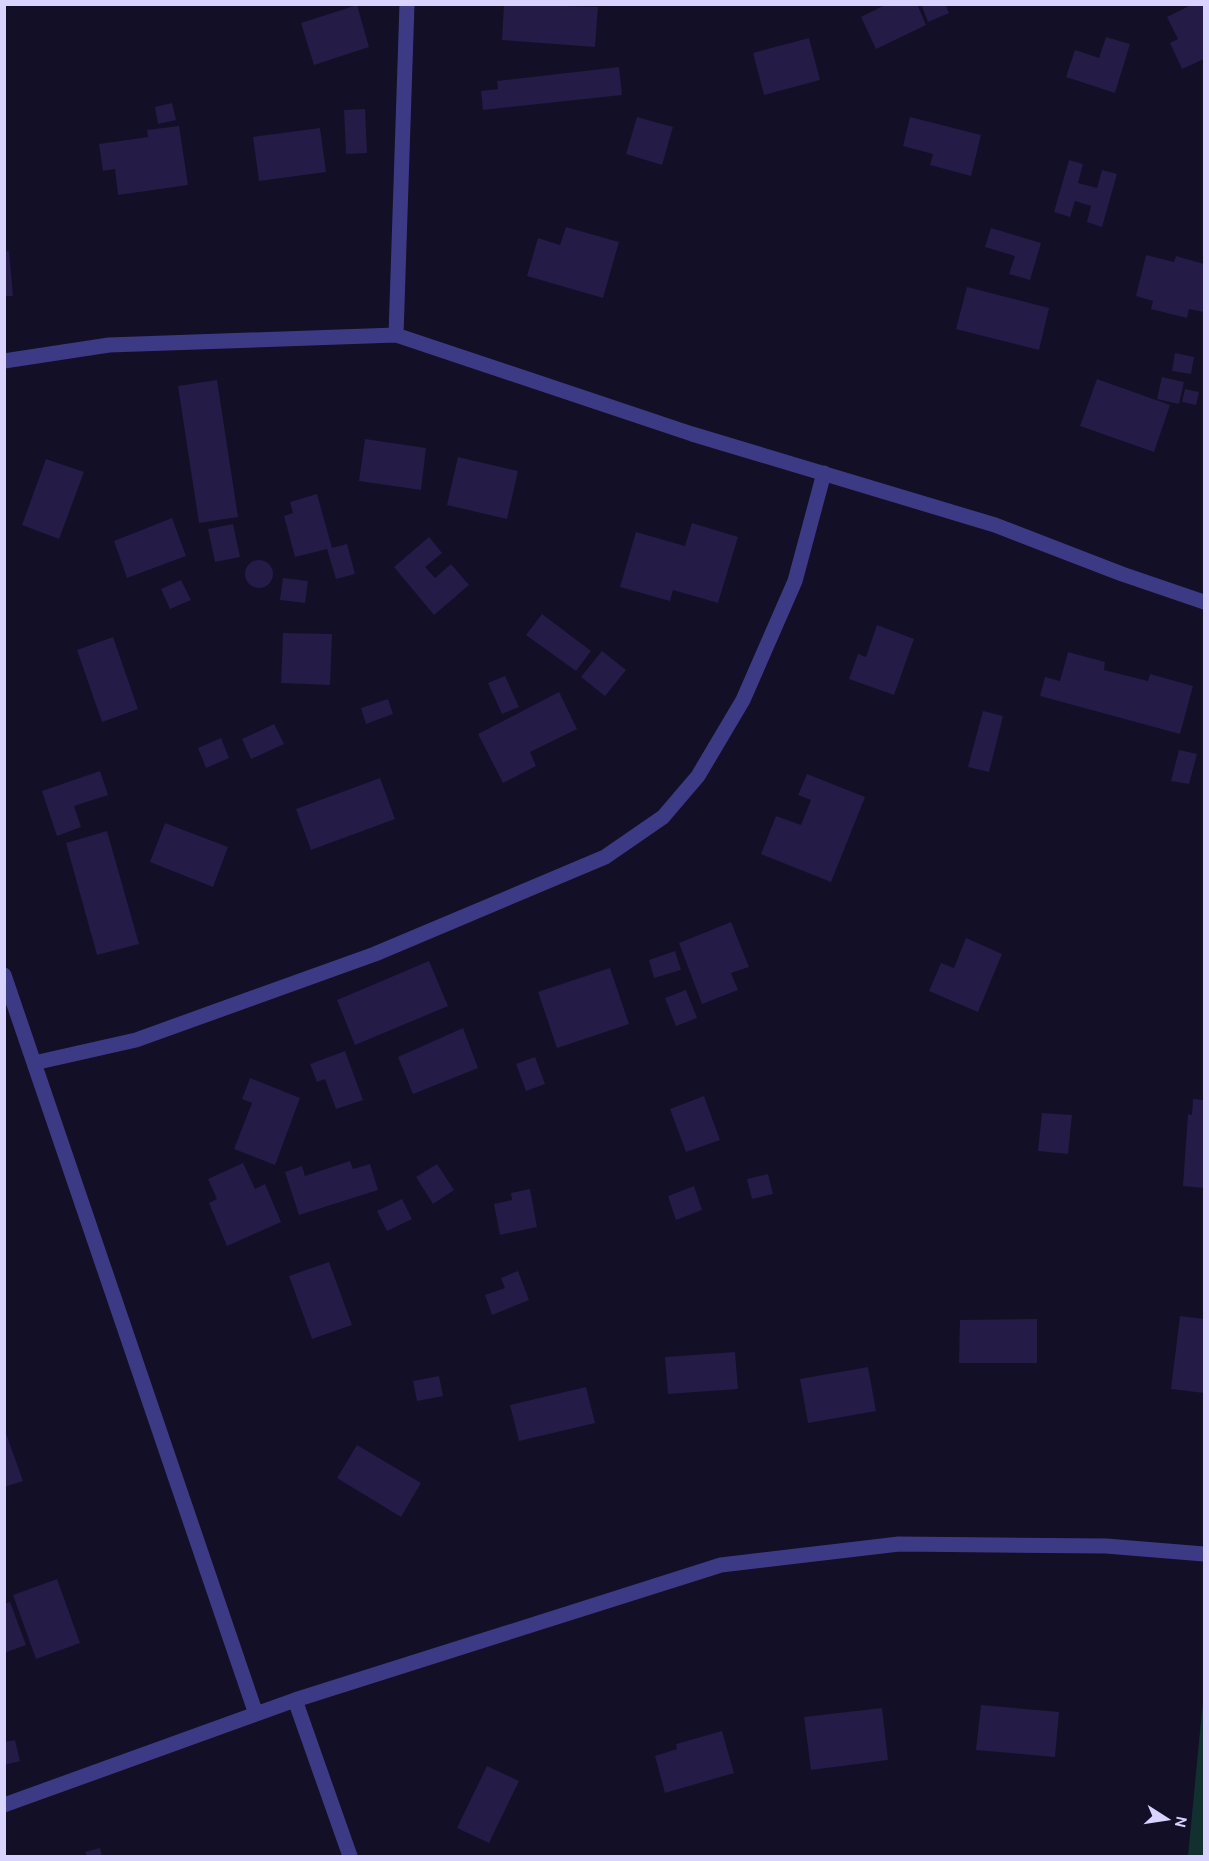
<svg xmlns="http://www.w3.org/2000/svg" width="1209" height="1861" font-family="Karla,sans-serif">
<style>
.green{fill:#12302f}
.building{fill:#241b47}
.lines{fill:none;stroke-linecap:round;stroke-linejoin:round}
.minor{stroke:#3d3a85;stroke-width:15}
</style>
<rect width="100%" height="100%" fill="#130f26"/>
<path class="green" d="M1204,1690V1856H1188Z"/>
<path class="building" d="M504,4L598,7L595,47L502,40Z
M887,4H917L926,25L876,49L861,17Z
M921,4H945L949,13L928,22Z
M1193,4H1204V59L1182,69L1170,43L1178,39L1167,17Z
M357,5L369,47L314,65L301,23Z
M1106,37L1130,44L1115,93L1066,77L1075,50L1099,58Z
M809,38L820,80L764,95L753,53Z
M619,67L622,95L483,110L481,91L498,89L497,81Z
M172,103L176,120L158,124L155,107Z
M365,109L367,153L346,154L344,110Z
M637,117L673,127L662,165L626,154Z
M910,117L981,135L971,176L930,165L933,154L903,146Z
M179,126L188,185L118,195L115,169L103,171L99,144L148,137L147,130Z
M320,128L326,172L259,181L253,137Z
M1069,160L1083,164L1078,183L1097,188L1102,170L1117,174L1102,227L1087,222L1091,206L1075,201L1070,217L1054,212Z
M566,227L619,242L603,298L527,276L538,238L560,245Z
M991,228L1041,243L1030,280L1009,274L1015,256L985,247Z
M9,251L13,296H4V252Z
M1146,255L1174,262L1176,256L1204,264V312L1189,309L1187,318L1151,309L1153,301L1136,296Z
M967,287L1049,308L1039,350L956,329Z
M1175,353L1194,357L1191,374L1172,371Z
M1162,377L1184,382L1179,404L1157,399Z
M1097,379L1170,405L1154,452L1080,426Z
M217,380L238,517L199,523L178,386Z
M1185,389L1199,392L1196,405L1182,402Z
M365,439L426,448L421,490L359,481Z
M458,457L518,471L507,519L447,505Z
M46,459L84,472L59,539L22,525Z
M317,494L332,548L347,544L355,574L336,579L327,549L295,557L284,516L293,513L290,502Z
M172,518L186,556L127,578L114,541Z
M692,523L738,537L718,603L673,590L670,601L620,587L636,532L685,546Z
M233,524L240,557L215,562L208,529Z
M429,537L442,553L425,567L435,578L451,564L469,585L434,615L394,567Z
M245 574a14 14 0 1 1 28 0a14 14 0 1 1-28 0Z
M283,578L308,581L305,603L280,600Z
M181,580L191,600L170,609L161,589Z
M542,614L591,651L576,671L526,635Z
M877,625L914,639L894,695L849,679L858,654L866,657Z
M283,633L332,634L330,685L281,683Z
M113,637L138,709L102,722L77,650Z
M602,651L626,670L605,696L581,677Z
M1068,652L1105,662L1104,670L1148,681L1150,674L1193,686L1180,734L1040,696L1045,677L1060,681Z
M505,676L519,707L502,714L488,683Z
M559,692L577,729L530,752L536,766L503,783L478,734Z
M388,699L393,714L366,724L361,708Z
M983,711L1003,716L989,772L968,767Z
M274,724L284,744L251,759L242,739Z
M221,738L229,758L206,768L198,748Z
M1179,750L1197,754L1189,784L1171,781Z
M100,771L108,795L74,806L81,827L57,836L42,791Z
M807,774L865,797L831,882L761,854L776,816L801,825L811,800L798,795Z
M380,778L395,819L311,850L296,809Z
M165,823L228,847L213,887L150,862Z
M107,831L139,944L97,955L66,843Z
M731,922L749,967L731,973L738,990L702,1004L679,943Z
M966,938L1002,954L978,1012L929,991L941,963L954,968Z
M675,951L681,970L654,978L649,960Z
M429,961L448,1006L355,1045L337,1000Z
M610,968L629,1024L557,1048L538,992Z
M686,990L697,1018L676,1026L665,998Z
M463,1028L478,1068L413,1094L398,1057Z
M345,1051L363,1100L336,1109L325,1079L317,1082L310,1064Z
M535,1057L545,1084L526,1091L516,1064Z
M250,1078L300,1098L275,1165L234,1149L252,1103L242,1099Z
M704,1096L720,1140L686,1152L670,1109Z
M1193,1099L1204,1100V1188L1183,1186L1188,1114L1192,1115Z
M1042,1113L1072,1115L1068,1154L1038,1151Z
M350,1161L353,1169L370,1164L378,1190L299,1215L285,1172L302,1166L305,1176Z
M243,1163L255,1189L265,1184L281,1222L227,1246L209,1203L217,1199L208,1179Z
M437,1164L454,1190L433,1204L416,1177Z
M768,1174L773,1194L752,1199L747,1179Z
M694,1186L702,1210L676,1220L668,1196Z
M530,1189L537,1227L500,1235L494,1204L512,1200L511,1193Z
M402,1199L412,1219L387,1231L377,1211Z
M329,1262L352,1325L312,1339L289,1276Z
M518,1271L529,1300L492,1315L485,1295L505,1288L501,1278Z
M1180,1316L1204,1319V1393L1171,1389Z
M1037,1319V1363H959L960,1320Z
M735,1352L738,1389L668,1394L665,1357Z
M868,1367L876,1411L808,1423L800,1379Z
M439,1376L443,1396L417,1401L413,1381Z
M586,1387L595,1423L519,1441L510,1405Z
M4,1428L23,1481L4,1487Z
M357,1445L421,1483L401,1517L337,1478Z
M57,1579L80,1643L36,1659L13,1595Z
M10,1602L26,1645L4,1653V1604Z
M981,1705L1059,1712L1055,1757L976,1750Z
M882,1708L888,1760L811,1770L804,1717Z
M722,1731L734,1773L665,1793L655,1756L677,1749L676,1744Z
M15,1740L20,1761L4,1765V1742Z
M487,1766L519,1781L489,1843L457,1828Z
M100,1848L102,1856H87L85,1852Z"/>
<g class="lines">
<path class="minor" d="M396,335L407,4
M4,361L109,345L396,335L692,434L995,525L1122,574L1204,602
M4,975L256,1714
M34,1063L136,1040L375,954L605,857L663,817L698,776L743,700L795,581L824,473
M295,1700L350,1856
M4,1805L295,1700L721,1565L899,1544L1106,1546L1204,1554"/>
</g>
<rect width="1209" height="1861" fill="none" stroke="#d9d4ff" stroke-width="12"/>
<g transform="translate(1167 1819) rotate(102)" stroke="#130f26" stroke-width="4.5" paint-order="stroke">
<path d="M0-4.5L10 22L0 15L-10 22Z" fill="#d9d4ff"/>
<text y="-9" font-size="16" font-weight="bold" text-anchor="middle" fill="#d9d4ff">N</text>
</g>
</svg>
